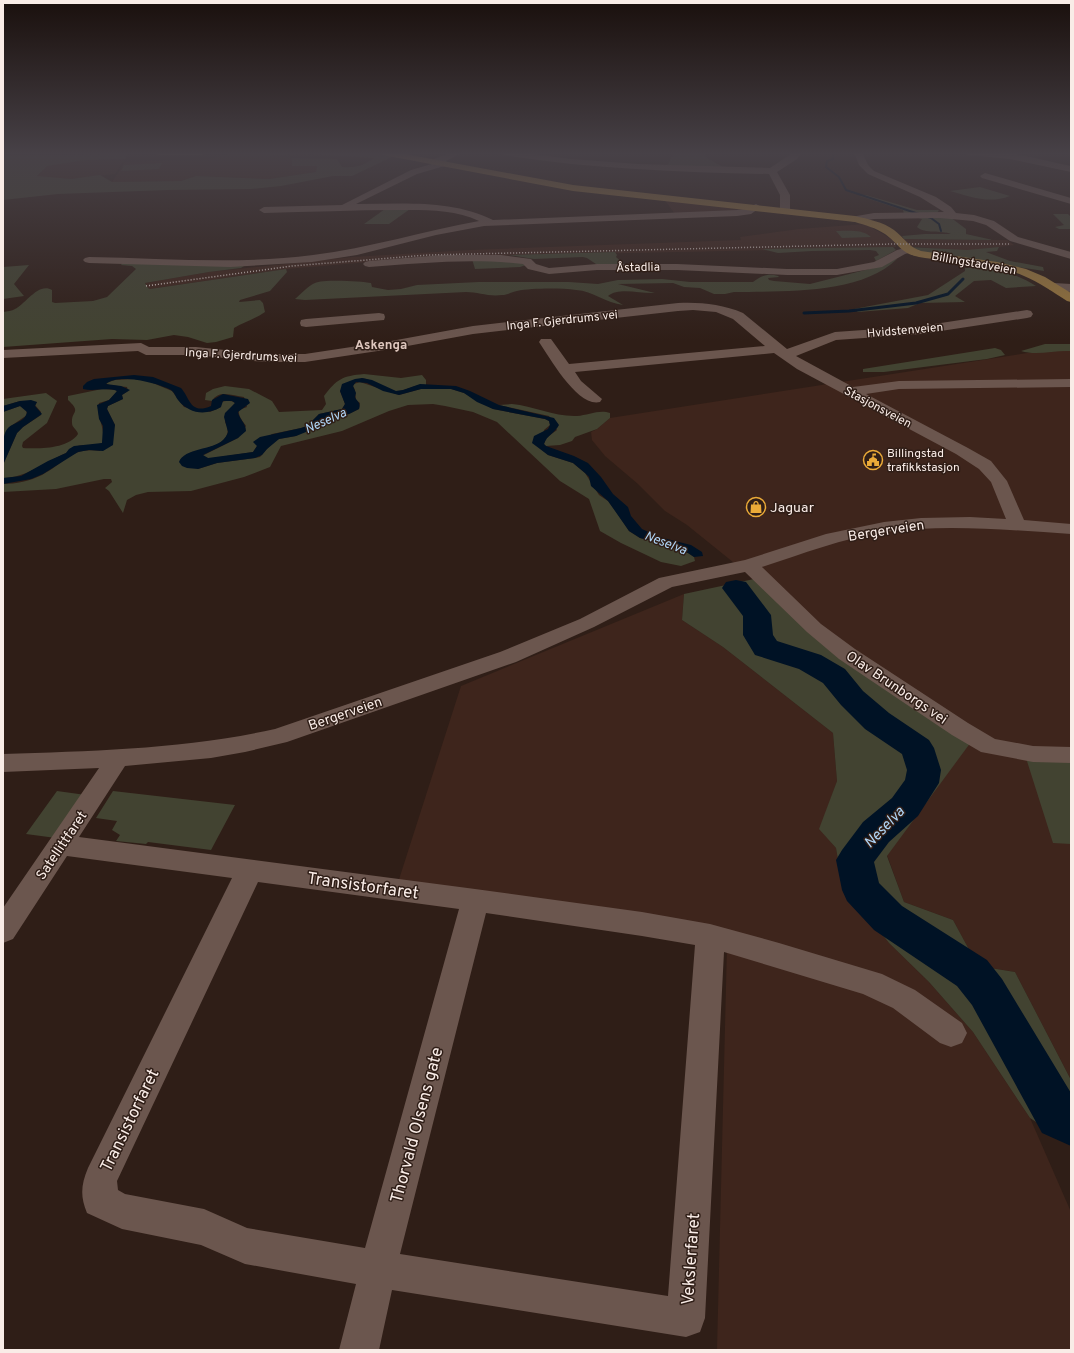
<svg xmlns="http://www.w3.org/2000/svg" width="1074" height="1353" font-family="Overpass,sans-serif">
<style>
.built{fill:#3e251c}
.green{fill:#424331}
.water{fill:#001225}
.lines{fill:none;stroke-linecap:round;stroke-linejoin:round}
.stream-far1{stroke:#001225;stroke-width:2}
.stream{stroke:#001225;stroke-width:3}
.river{fill:#001225;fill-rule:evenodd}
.minor{fill:#6b564e;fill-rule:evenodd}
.major{fill:#9a773d;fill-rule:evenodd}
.rail{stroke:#d5c7c2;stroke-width:1.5;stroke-dasharray:1 2;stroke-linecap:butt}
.labels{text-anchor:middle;stroke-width:3;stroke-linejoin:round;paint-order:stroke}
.far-street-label{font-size:12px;fill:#f9ece7;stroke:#2f1e17}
.far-poi-label{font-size:12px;fill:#f9ece7;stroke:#2f1e17;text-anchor:start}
.far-quarter-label{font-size:13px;font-weight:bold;fill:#dfc7be;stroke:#2f1e17}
.far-water-label{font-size:13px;font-style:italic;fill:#b0d6f8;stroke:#2f1e17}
.poi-label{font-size:14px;fill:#f9ece7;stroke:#2f1e17;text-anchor:start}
.street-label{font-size:14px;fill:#f9ece7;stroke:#2f1e17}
.water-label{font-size:15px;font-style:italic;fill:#b0d6f8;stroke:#2f1e17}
.near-street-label{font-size:17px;fill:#f9ece7;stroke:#2f1e17}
</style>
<rect width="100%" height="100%" fill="#2f1e17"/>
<path class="built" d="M272,152L270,155L292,158V166H317L316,172L269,179L196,176L181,181L112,182L125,162L209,159L230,154Z
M125,159L115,174L71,179L37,177L46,166L86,160Z
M664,199L750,210L675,214Z
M865,224L883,234L891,239L1007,240L1014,245L967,251L896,245V247L884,248L429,257L286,269L150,289L148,288L145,283L209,272L352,257L470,250L741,240L740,237L799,229Z
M1071,347V1080L1015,972L978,966L953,920L904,902L887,855L970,742L754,579L687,525L665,511L638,484L605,456L592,440L591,432L597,429L610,418L1040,351Z
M684,594L682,620L723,647L833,733L837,781L820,829L836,848L842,884L889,943L929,982L973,1032L1030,1118L1071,1212V1350H717L727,946L394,895L461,686Z"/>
<path class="green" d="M274,152H374L396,155L352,176H333L281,186L251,189L168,190L58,194L3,200V156L128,154L125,159L86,160L47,166L37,176L71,179L100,175L112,182L181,181L196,176L269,179L316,172L317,166H292V158L337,159L342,167C355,168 363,166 374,158L311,154L270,155Z
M694,152H705H703L707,158L723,167L666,168L674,153Z
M162,163L159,169L121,171L124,165Z
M980,187L1010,196C989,204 971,197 950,191Z
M866,195L917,210H939L937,213L904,214L903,210L860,196Z
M385,209H410L389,224H364Z
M1053,214H1068L1071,217V229H1059L1055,227L1064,225Z
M915,217H950L966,229V234L993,240L904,239L902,236L925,234H951C941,230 925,234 917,227L922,219Z
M836,231C847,231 863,229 871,237L842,238Z
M893,247L896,250L876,261L874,257L879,255L876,251L870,250L812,251L778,253L762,249Z
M908,247L967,250L999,247L997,251L986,252L1010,261L1043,267L1044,271L920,252Z
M615,252L617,255L616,257L625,265L596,264L587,258L583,257L534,259L509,255Z
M472,259H511L526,265L520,267L475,269Z
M896,259H897C860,295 783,291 734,292L725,294H714L700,288L684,287L673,283L618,284L655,293C641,294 619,287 608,296L623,305C606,303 593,291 576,290C561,288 532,288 517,291C512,292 507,295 502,295C489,297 478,292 466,292L305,300L295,299C301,294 308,286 315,283C322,279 362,281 371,283L372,287L388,290L401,289L417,285L479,282H569L598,284L618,280L662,279L690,282H753C761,276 768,273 778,276L779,277L768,278L769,280L774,281L810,284L877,267Z
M123,262L244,266L241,268L209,272L145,283L148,288L150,289L286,269L287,272L270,291L240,300L239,302L260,300L263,303L265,312C255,319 244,322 234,328L233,337L216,342L207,343L188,337L174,335L147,340L112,339L3,347V312C7,311 12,311 15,309C25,305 38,282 52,290V302L55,303L93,301L107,297L136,269L132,266L121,265Z
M29,265L14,284L24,296L3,299V267Z
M965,268C991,267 1014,272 1036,286L1006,288L991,280L974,281L955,296L965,302L920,303L908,308L858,312L854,309L928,295L965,271Z
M1045,344H1071V351C1054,350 1037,356 1021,351Z
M995,348L1001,350L1005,355L987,359L884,372H863V369Z
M364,374L401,378L422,375L426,380V385C415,383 406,392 395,391C383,389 374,380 362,378L340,391L345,404L342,409L319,414L307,426L301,428L272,434L257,446L253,452L213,458H208L202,456L238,438L246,426C243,421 238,417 239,410L247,407L244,397C233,396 219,389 212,401L205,400L206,393L213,389L225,386L249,389L272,401L279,412L322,410L326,404L324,396C337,379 342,376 364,374Z
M134,379L148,381L172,391L184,407L210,412L221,407V403C225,400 231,400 235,403L231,408L225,422C237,444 206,448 190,453L198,469L217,463L255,458L260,457L273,442L279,439L296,436L326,420L349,414L359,409L360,403L356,400L355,390L353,386L354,384L360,382L399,395L421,389H451L464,393L493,409L545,419L549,421L550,425L544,430L542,450L548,455L573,463L585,473L599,495L608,501L617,513L629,531L640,538L672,546L688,553L694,557L695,561L681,566L661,562L621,543L600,531L589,499L560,481L497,422L473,412L445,406L433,404L408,405L389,411L342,431L281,446L270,467L244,477L191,491L148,492L136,495L127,500L123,513L109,491L105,488L112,482L111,479H104L56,489L3,492V484C16,484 30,481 42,475C65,463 71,447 100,451L115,425L107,409L108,406L123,399L122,395L128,391L127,387L109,385L106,383L115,380Z
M102,389L116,390L117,392L109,400L99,403C95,417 107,428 102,443C89,448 79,440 66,453C45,462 26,478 3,478V465L17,433L23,427L41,415V412L35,405L37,402L20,401L3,406V399L46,393L57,401L47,423L23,442L22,446L23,448C39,449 68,449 78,434C77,429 72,428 72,423C71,410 82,413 68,400V396Z
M512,404C534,406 555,417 577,416C588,415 600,409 610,413V418L597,429L575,437L572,441L560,445L546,446L544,444L546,438L557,430L549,416L499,405Z
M20,406L26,409L27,415L11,426L3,440V412Z
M754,579L971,742L887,856L904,902L953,920L978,966L1015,972L1071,1080V1145L1030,1118L973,1032L929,982L889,943L842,884L836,848L819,829L837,781L833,733L723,647L682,620L684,594Z
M1026,758L1071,760V844L1053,843Z
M57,791L86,795L56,838L26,834Z
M113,791L235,805L211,850L148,842L146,844L116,841L120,835L112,830L117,821L96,818Z"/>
<path class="water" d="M134,375L153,377L181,388C190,398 190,415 211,406L212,400L223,394L248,399L250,403L238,412C239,419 246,423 246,431L238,438L203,455L208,458L253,452L257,446L253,442L260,437L301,428L307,426L319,414L342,409L345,404L340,391L342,384L355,379L362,378L372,380L396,391L403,390L420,384L456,386L470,391L499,405L554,418L559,425C555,433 547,435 544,444L546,446L574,456L588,463L601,477L613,494L628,507L631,516L642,529L659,537L691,545L702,552L703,556L694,557L688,553L672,546L640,538L629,531L608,501L591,486L589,477L585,473L573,463L548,455L532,443L534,436L548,429L550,425L549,421L545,419L493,409L477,402L464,393L451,389H421L399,395L383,391L367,383L356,382L353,386L356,393L355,397C357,402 361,402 359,409L349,414L326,420L311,430L296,436L279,439L267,449L262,455L255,458L217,463L198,469L187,468L182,466L179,462C184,448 213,450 223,440C225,438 227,435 228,432L224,417L225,413L235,403L232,401H223L221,407C206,416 189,414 178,400C175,396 175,393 171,390C157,383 119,373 106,384L121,386L130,390L122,395L123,399L108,406L107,409L115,425L113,445L103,451L89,450L78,452L43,474L31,479L3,484V478L21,476L48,461L66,453L69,449L74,446L102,443L103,426L99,419L97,405L109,400L117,391C106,387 94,392 83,389V386L87,382L94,379Z
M31,400L37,402L35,406L42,414L23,427L17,433L3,465C3,455 1,435 8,428C14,422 25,422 27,412L20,406L3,412V406L20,401Z"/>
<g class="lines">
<path class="stream-far1" d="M833,152V159L827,161L826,167L839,177L846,190L931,218L939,224L941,231"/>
<path class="stream" d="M804,313L849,311L916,303L948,294L963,279"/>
<path class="river" d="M736,580L746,582L771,615L773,635L777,641L821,655L845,669L863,691L889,713L929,740L934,748L941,770L939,783L918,816L889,842L874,862L879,883L902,906L987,960L1002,979L1071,1093V1146L1042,1133L972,1005L957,986L874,930L847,901L842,890L836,860L842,850L863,822L892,798L905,780L907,770L902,754L865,729L841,705L823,683L799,669L755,655L743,635V616L722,588L726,582Z"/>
<path class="minor" d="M453,152H463L446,161L449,163L448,165L417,174L356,204C402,204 451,199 493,220L737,210L745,209L756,204L761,207L751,214L737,216L484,226L436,235L357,255L312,262L230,267L89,263L85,262L83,260L85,258L89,257C163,258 239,265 313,255C369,248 424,231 479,221C454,209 425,210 398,210C354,210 309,212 264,213L259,210L264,207L342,205L411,170L435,163L433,161L434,159Z
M500,152H517L571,159L638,164L770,168L794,152H802L797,159L777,172L790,195V211L785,214L780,211V195L769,174C680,172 592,169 504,155Z
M854,152H862L868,165L874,171L936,197L951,207L956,213L974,215L994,221L1018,237L1071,252V259L1010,241L986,225L973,221L940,218L874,219L855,222L851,221L850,219L851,217L874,213L944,212L920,197L868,174L859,165Z
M965,152C999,147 1037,159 1071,166V172L1010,159L969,155Z
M985,173L1071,198V204L982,178L980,176Z
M908,247L912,248L914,250L912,252L905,254L882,267L837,275H787L677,270H597L549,274L528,269L523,264C472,258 421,263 369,267L365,266L363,264L365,262L369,261L442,255H501L531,259L536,264L549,268L597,264H677L787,269H837L874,262L897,250Z
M1054,283L1071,284V292L1050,290L1048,287L1050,284Z
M678,303C700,302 722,304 743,313L787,349L835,332L921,326L1027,310L1031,311L1033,314L1031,317L1027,318L921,334L836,340L796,356L853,387L899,381L1071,379V387L899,389L866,394L968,448L991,461L1007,481L1024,520L1071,524V534C1009,530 947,524 885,532C843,538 802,554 762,567L821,624L855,649L968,723L995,739L1033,746L1071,747V763L1033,762L981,752L952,735L839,659L807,632L745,572L672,587L594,627L516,662L287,742L245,752L211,758L125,766L79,837L475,889L642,912L710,924L779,943L882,974L915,990L962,1023L967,1033L962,1043L951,1047L940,1043L893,1008L863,994L724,952L705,1318L700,1332L686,1337L392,1290L379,1350H339L356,1284L245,1264L201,1245L122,1229L87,1213C80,1196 81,1185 88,1168L232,878L67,856L13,939L3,943V908L99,768L3,772V754C95,751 185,749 275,729L500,652L580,619L659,578L745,560L826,534L884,522L921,518L970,517L1006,519L991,482L979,469L956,454L797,369L774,353L575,372L581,381L602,399L600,402C578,408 550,358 539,342L541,339H551L569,364L765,346L733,319L716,312L693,310L678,311L473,334L391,349L305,362H264L196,355H146L138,351L3,358V350L141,343L149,347H196L264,354H305L391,341L473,326ZM258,882L459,909L365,1248L247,1228L204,1209L125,1194L118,1190L117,1181ZM486,913L642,936L695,945L668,1296L400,1254Z
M379,313L384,314L385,317L384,320L306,327L301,326L300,323L301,320L306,319Z"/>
<path class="major" d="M155,152H206L202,155H159Z
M379,152H394L573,185L855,216C868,219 883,222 894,230C904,238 909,247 921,251L997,262L1026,269L1045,277L1071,293V302L1067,301C1053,292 1039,282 1024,276C992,262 953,263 919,257C900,253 899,244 885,234C876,228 865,225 855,222L573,191L383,155Z"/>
<path class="rail" d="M146,286L292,266L428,255L892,244H1009"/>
</g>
<linearGradient id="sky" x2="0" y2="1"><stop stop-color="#1a100d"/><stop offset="0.45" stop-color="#474147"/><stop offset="1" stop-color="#474147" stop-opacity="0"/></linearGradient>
<rect width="1074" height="341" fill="url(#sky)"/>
<defs>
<symbol id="civic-ring" viewBox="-11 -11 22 22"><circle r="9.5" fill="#2f1e17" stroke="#eaaa38" stroke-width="1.5"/><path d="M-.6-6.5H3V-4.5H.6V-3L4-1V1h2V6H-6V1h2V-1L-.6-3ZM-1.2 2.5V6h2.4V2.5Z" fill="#eaaa38"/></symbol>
<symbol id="shop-ring" viewBox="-11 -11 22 22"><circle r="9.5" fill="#2f1e17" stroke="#eaaa38" stroke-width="1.5"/><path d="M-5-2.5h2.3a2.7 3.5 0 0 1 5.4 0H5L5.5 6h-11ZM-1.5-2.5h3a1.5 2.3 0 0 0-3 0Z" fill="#eaaa38"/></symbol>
</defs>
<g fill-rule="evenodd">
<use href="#civic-ring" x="862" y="449" width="22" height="22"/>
<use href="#shop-ring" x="745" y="496" width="22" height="22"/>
</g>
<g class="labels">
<g class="far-street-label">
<text transform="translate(974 263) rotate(10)" y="4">Billingstadveien</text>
<text transform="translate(638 267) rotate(-1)" y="4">Åstadlia</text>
<text transform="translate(562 320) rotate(-6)" y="4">Inga F. Gjerdrums vei</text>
<text transform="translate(905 330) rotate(-5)" y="4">Hvidstenveien</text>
<text transform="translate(241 355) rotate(3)" y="4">Inga F. Gjerdrums vei</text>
<text transform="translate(878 407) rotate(28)" y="4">Stasjonsveien</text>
</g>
<g class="far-poi-label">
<text x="887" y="457">Billingstad<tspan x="887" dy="14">trafikkstasjon</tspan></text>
</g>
<g class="far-quarter-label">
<text x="381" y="349">Askenga</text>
</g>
<g class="far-water-label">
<text transform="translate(325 420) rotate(-24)" y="5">Neselva</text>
<text transform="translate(666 542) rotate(21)" y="5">Neselva</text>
</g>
<g class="poi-label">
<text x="770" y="512">Jaguar</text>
</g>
<g class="street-label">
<text transform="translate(886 530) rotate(-9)" y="5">Bergerveien</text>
<text transform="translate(897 687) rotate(34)" y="5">Olav Brunborgs vei</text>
<text transform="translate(345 713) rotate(-19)" y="5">Bergerveien</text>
<text transform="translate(61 845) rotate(-56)" y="5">Satellittfaret</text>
</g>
<g class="water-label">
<text transform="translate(884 827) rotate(-46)" y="5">Neselva</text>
</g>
<g class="near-street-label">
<text transform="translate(363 885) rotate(8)" y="6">Transistorfaret</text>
<text transform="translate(129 1120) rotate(-64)" y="6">Transistorfaret</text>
<text transform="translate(416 1125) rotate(-75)" y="6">Thorvald Olsens gate</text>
<text transform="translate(690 1259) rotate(-86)" y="6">Vekslerfaret</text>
</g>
</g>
<rect width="1074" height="1353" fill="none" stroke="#f9ece7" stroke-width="8"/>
</svg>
